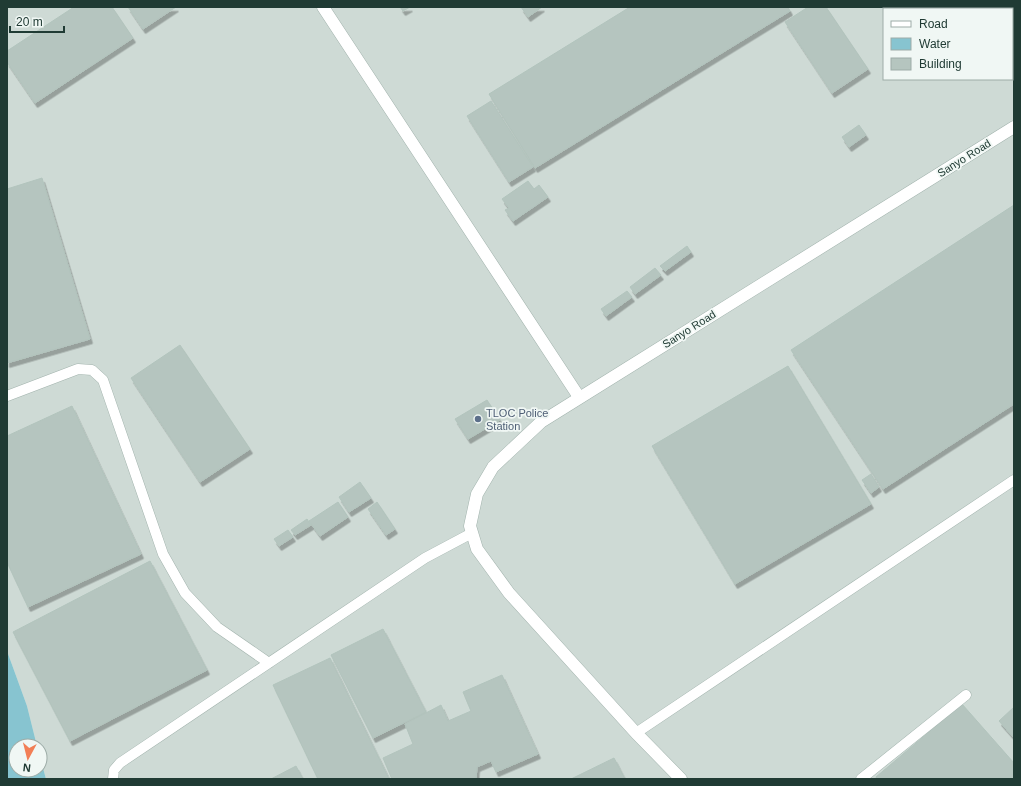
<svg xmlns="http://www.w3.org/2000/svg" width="1021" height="786" font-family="Arial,sans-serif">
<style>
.built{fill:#cedad5;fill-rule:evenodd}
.water{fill:#87c4d0}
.building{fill:#b5c5bf;stroke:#b2c4bd;filter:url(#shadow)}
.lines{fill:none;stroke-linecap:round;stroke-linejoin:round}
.service-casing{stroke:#a2b3ad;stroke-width:11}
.minor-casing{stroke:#a2b3ad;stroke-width:13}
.tertiary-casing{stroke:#a2b3ad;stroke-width:13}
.service{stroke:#fff;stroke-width:10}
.minor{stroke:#fff;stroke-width:12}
.tertiary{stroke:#fff;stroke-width:12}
.rail-casing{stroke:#5b776f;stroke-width:4.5}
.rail{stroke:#f0f7f4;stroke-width:3;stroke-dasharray:9;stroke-linecap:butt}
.service-dot{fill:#5c6f8a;stroke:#f0f7f4;stroke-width:1.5}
.labels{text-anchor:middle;stroke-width:3.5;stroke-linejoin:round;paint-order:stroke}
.street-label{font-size:11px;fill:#203b34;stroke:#f0f7f4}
.service-label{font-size:11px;fill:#4e5e75;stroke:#f0f7f4;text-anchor:start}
</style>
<defs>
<filter id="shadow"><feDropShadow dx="2.5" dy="4.5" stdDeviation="0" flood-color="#0004"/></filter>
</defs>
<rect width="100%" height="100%" fill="#dfebe6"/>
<path class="built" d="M7,7H1014V779H46L40,757V746H37L27,706L7,651ZM884,9H1012V79H884Z"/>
<path class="water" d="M7,651L27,706L37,746H16V770H40V757L46,779H7Z"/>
<path class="building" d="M74,7H112L133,38L35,103L7,62V51Z
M128,7H176L143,29Z
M400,7H410L403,11Z
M521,7H542L528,17Z
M630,7H788L790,11L535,168L489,94Z
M808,7H826L868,69L832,93L785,22Z
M491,101L533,167L509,182L467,116Z
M859,125L866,135L849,147L842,137Z
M42,178L90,339L7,363V189Z
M528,181L534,189L539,185L548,197L513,221L505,210L509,208L502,199Z
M1014,205V404L883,489L791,350Z
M687,246L691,252L665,271L660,266Z
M655,268L661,275L635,294L630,287Z
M627,291L632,297L606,316L601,309Z
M180,345L250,449L200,482L131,378Z
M788,366L871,504L735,584L652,446Z
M487,400L500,420L468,439L455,419Z
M72,406L141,554L28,607L7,562V436Z
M871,474L879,487L871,493L862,480Z
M360,482L371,498L349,512L339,497Z
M338,502L348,517L320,536L309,521Z
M377,502L395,529L386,535L368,509Z
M307,519L311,525L295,535L291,530Z
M288,530L293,537L279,546L274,539Z
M150,561L207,670L70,741L13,632Z
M383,629L426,712L373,738L331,655Z
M330,658L389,779H318L273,685Z
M502,675L538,754L496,772L491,761L477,767L476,779H392L383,758L413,744L405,724L441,705L448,721L471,711L463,692Z
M962,704L1014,763V779H877L876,777Z
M1014,707V738L999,721Z
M614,758L625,779H571Z
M296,766L303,779H271Z"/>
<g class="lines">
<defs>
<path id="service" d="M7,396L78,369L92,370L103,380L163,554L185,593L217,627L269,663
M636,733L1014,480
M113,779L114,770L120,763L425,558L472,533
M861,779L966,695"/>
<path id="minor" d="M323,7L579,397"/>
<path id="tertiary" d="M681,779L636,733L509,593L477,549L470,526L477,494L493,467L541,422L1014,127"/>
</defs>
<use href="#service" class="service-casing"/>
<use href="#minor" class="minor-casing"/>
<use href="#tertiary" class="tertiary-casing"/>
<use href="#service" class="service"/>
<use href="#minor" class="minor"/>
<use href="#tertiary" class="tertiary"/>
<defs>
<path id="rail" d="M1012,12L1014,14"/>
</defs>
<use href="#rail" class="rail-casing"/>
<use href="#rail" class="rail"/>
</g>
<circle class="service-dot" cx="478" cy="419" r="4"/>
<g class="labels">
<g class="street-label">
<text transform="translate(964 158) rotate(-32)" y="4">Sanyo Road</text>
<text transform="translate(689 329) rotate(-32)" y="4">Sanyo Road</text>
</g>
<g class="service-label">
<text x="486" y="417">TLOC Police<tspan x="486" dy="13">Station</tspan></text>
</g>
</g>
<rect width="1021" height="786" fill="none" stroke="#203b34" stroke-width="16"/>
<rect x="883" y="8" width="130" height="72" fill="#f0f7f4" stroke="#9daca7"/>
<rect x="891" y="21" width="20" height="6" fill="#ffffff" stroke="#9daca7"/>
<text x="919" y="28" font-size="12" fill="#203b34">Road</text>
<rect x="891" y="38" width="20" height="12" fill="#87c4d0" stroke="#9daca7"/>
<text x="919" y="48" font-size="12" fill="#203b34">Water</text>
<rect x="891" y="58" width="20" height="12" fill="#b5c5bf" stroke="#9daca7"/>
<text x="919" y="68" font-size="12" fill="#203b34">Building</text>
<g transform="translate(28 758) rotate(187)"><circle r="19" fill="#f0f7f4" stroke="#9daca7"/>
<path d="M0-3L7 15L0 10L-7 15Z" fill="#f27f56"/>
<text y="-6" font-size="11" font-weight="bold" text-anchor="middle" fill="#203b34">N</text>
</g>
<path d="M10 26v6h54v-6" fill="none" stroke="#203b34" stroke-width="2"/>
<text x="16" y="26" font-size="12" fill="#203b34" stroke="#f0f7f4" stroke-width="3" paint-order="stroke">20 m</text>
</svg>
